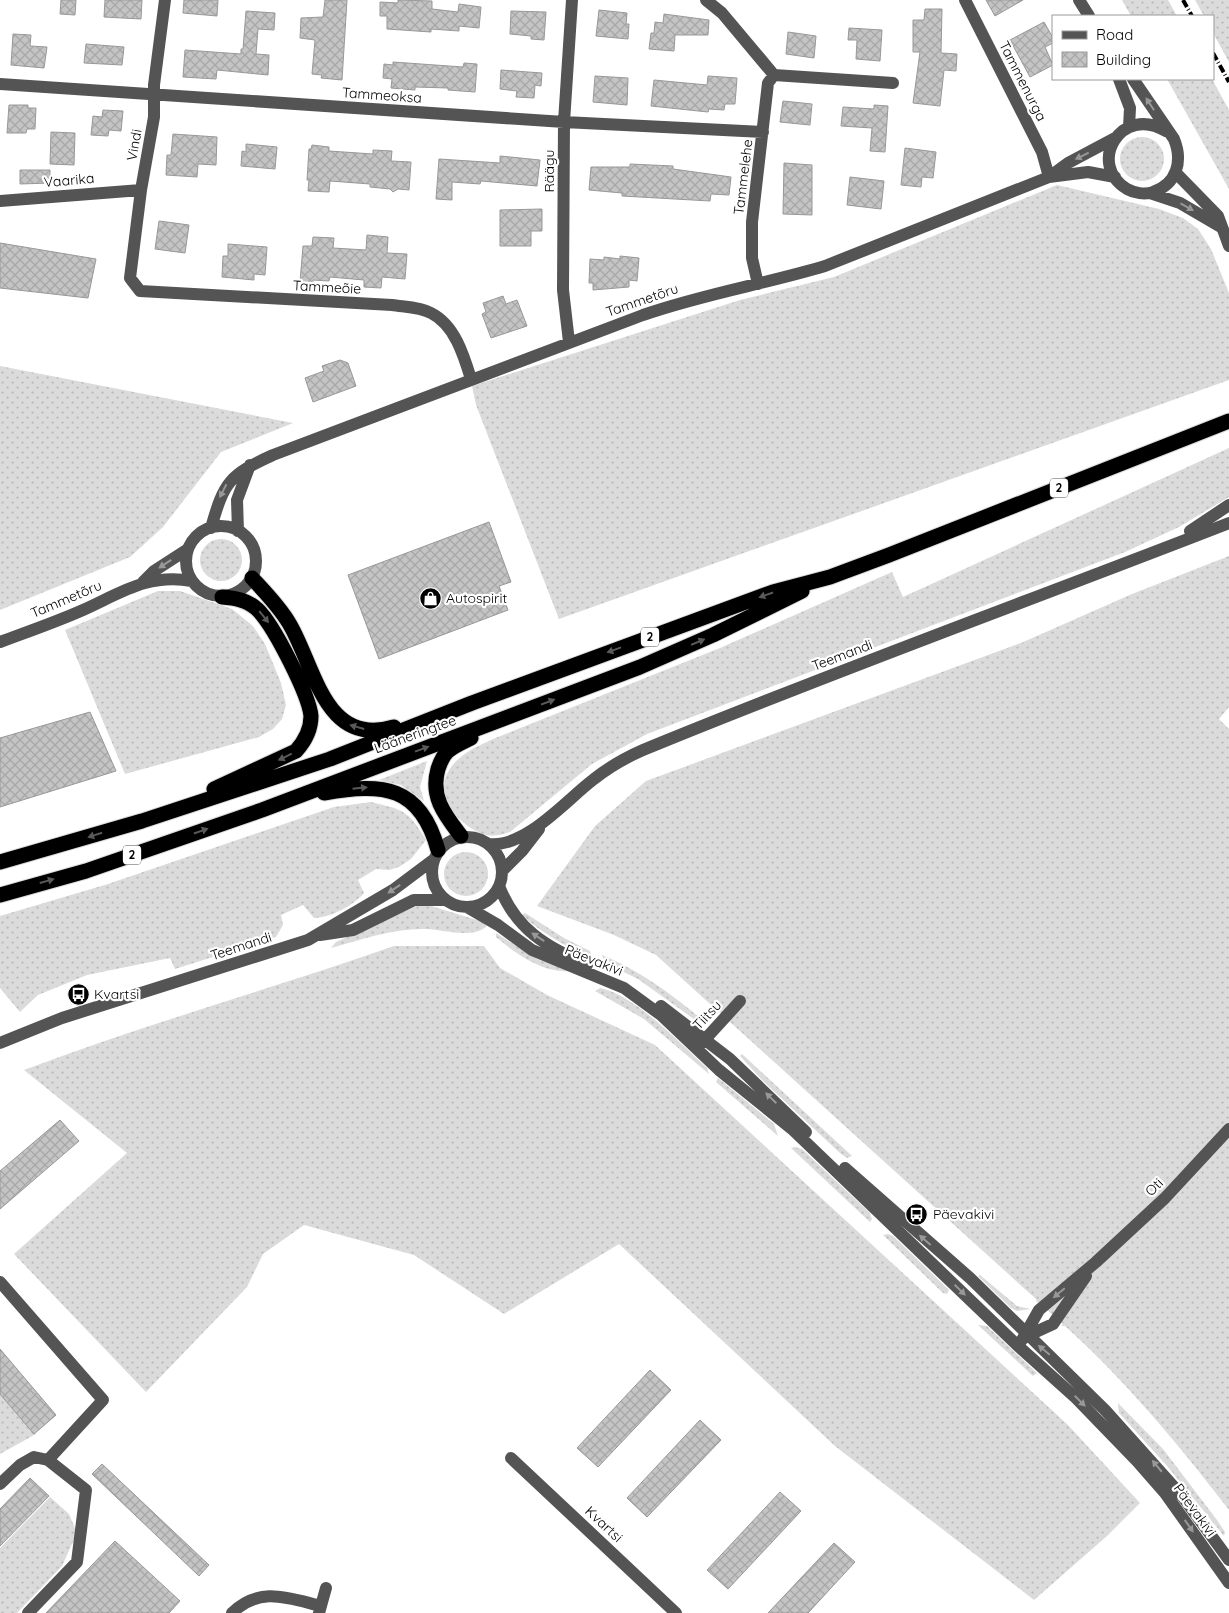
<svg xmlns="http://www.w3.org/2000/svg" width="1229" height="1613" font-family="Quicksand,sans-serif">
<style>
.grass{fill:url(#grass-dots)}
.building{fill:url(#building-cross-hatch);stroke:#989898}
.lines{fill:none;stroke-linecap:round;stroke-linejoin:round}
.highway-casing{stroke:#dbdbdb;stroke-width:17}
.minor{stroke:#545454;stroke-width:12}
.highway{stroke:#000;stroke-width:15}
.rail{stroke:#000;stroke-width:4;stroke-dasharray:8 2.5 1 2.5;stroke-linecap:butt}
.oneway{fill:#989898}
.oneway2{fill:#595959}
.labels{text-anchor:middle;stroke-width:4.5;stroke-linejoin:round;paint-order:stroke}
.shield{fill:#fff;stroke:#4c4c4c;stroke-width:1}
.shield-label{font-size:12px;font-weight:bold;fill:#000}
.street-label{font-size:14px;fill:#000;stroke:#fff}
.poi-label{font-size:14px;fill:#000;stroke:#fff;text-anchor:start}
</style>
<defs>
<pattern id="grass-dots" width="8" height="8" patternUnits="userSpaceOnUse" patternTransform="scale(1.25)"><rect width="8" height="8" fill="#dbdbdb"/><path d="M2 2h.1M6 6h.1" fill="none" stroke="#bababa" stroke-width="1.8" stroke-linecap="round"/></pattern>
<pattern id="building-cross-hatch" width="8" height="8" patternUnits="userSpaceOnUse" patternTransform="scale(1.25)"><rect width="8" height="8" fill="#c4c4c4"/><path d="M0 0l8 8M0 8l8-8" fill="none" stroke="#a7a7a7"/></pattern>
</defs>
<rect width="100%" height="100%" fill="#fff"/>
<path class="grass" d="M1122,0H1168L1177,16H1131Z
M1195,0H1229V62L1213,33V16H1204Z
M1167,79H1212L1229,110V189Z
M1120 159a22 22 0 1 1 44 0a22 22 0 1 1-44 0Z
M1057,185L1159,209L1183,218L1198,229L1211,249L1229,293V380L559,619L476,405L472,386L740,300L834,277Z
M0,366L293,423L221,452L163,527L130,557L0,610Z
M1229,448V497L1179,527L1125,552L647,734L592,764L510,832C502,835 492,837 483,834C461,826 435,799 447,774C456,755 476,747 493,739L720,648L892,572L903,597Z
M200 560a21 21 0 1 1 42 0a21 21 0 1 1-42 0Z
M1229,556V707L1219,719L1229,729V1510C1179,1445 1126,1381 1065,1326H1061L1063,1324L1038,1302L1037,1303L1036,1299L656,955L614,935L537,906L595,826L646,781L1021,643L1132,594Z
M158,591H180L232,609L253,626L265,644L281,683L286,705L282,719L273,729L259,737L125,774L65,630Z
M427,761L420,787L424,801L401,785L379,780Z
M371,802C404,810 408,810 426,840L411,859L399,867L389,870L376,869L358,880L364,893C353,906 332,917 314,918L303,905L281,915L283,925L276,937L175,969L170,958L87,975L38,995L20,1012L0,988V916L108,884L334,807Z
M444 874a22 22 0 1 1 44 0a22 22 0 1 1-44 0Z
M428,905L480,921L487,926C474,939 444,930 427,929C394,928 363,939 331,948L336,942L417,906Z
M525,913L564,938L590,951L594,960C568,947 544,935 522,915Z
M496,933L537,959L570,971C543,973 516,954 496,937Z
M394,946H484L500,968L547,995L655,1045L1068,1425L1140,1503L1107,1536L1034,1600L835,1446L619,1244L504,1314L414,1255L304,1225L263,1254L247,1287L146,1392L14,1254L127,1153L24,1070C146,1024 271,989 394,946Z
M602,955C641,971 671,994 704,1021L698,1022L638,979L605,963Z
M600,988C635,995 680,1043 707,1068L709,1074L644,1019L595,991Z
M742,1054L852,1156L847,1158L840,1153L764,1082L740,1056Z
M718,1078L774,1124L778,1136L716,1082Z
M795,1147L802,1149L870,1213L872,1219L870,1222L791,1148Z
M888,1234L893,1236L949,1290L947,1294L943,1293L883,1235Z
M980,1275L1017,1306L1030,1309L1017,1311L1011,1308L978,1276Z
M978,1325L987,1326L1037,1373L1033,1376Z
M0,1393L36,1434L0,1454Z
M1118,1403L1163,1449L1217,1520L1225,1532L1224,1536L1168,1467L1119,1413Z
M50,1497L69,1514L77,1533L62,1566L17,1613H0V1548Z"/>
<path class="building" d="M61,0H76L75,15L60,14Z
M105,0H142L141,19L104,17Z
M184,0H218L217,16L183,13Z
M325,0H347L342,80L321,78L322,75L312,74L315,40L300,38L301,18L323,17Z
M398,0L432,1V9L458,12L459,4L481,7L479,28L459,26V31L431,29V32L387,29V16H380V2L398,3Z
M986,0H1023L995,16Z
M925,9H942L941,53L957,54L956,71L944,70L940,106L913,103L920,52H913V20H924Z
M599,10L627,13L626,24H629L628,39L596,36Z
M246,11L275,13L274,30L258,29L256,54L269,55L268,75L217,70L216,79L183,77L185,50L241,54V49H243Z
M511,11L546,12L544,40L531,39V36L510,34Z
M664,14L709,20L708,35H675L674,51L649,49L651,33H654L655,22L663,23Z
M1044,22L1053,38V43L1045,47L1053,65L1030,77L1010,40Z
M849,28L882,30L880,61L856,59L857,40H848Z
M788,32L816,36L814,58L786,54Z
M13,34L31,35L30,46L47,47L44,68L11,65Z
M86,44L124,47L122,65L84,63Z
M393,62L463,67L464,63L477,64L475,92L448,90V88L415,87V90L391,88L392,79L383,78L384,64L393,65Z
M501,70L542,73L541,86L535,85L534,98L516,97L517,91L500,89Z
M595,76L628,78L627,105L593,102Z
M708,76L737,78L735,104H725L724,110L709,109L708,112L651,106L654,80L707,85Z
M783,101L812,104L810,125L780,122Z
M9,105H28V108H36L35,129H27L26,133H7Z
M874,105L888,106L885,152L870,151L872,128L841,126L843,107L874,109Z
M103,110L123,111L121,131L109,130L108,136L91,135L93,116L102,117Z
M51,132L75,133L74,165L50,164Z
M173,134L217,137L216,165L198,164L197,177L166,175L167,155H171Z
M246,144L277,147L275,169L241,166L242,151L246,152Z
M312,145L329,147V151L373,154V150L392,151L391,161L411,162L409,190L398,189L393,192L390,189L370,187V184L330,181L329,192L308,191L309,180H307L309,149H311Z
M905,148L936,152L933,178L922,177L921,187L901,185Z
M500,156L540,160L537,186L481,181L480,184L452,182V200L436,199L439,159L500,163Z
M784,163L812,165V215L783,214Z
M630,164L673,166V169L731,177L729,195L711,194L710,201L622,196V193L589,190L591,167H630Z
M20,170H50V183L20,184Z
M850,177L884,181L881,209L847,205Z
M542,209V231H531V246H500V210Z
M159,221L189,225L185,253L155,249Z
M367,235L388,237L387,253L407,254L405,279L382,277L381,288L364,287V280L330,277L329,281L313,280V283L300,282L303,246H312L313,237L334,238L333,248L366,250Z
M0,243L96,259L88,298L0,288Z
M228,244L267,247L265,275L254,274V280L222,277L223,256H228Z
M620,256L639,258L637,281L629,280V287L593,290V283H589L590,259L604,260V257L620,259Z
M503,296L506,304L517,300L527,326L491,338L482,314L486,312L483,303Z
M340,360L348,363L356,386L313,402L305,378L324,371L322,366Z
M489,522L511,582L499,586L508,610L379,659L348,575Z
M90,712L116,771L0,807V738Z
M60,1120L79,1141L0,1209V1171Z
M0,1349L56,1415L34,1434L0,1394Z
M650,1370L671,1390L598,1467L577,1448Z
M700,1420L721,1440L647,1517L627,1498Z
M102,1464L209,1565L199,1576L92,1474Z
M30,1478L49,1496L0,1546V1509Z
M780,1492L801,1511L728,1589L707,1570Z
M115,1541L180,1601L169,1613H46Z
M834,1543L855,1562L808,1613H768Z"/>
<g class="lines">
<defs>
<path id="highway" d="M252,578C265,592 279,606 289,623C315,666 324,748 394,727
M214,789L296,751C305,741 311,730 311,716C309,695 274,625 257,609C247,600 235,598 222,597
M324,793C383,783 420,785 438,850
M461,836C445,815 430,797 438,769C440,763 442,757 447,752C453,746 463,742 471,738
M0,862L142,821L330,759L472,703L773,592L830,577L889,555L1229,421
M0,895L86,871L262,810L640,667L713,635L802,591"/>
</defs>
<use href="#highway" class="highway-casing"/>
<path class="minor" d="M165,0L154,85V117L141,190L130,278L140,291L392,305C405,307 420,307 431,313C455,325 464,356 471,379
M706,0L722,13L774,75L893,83
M965,0L1042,152L1049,177
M1079,0L1089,16
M1119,79L1130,108L1129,127
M1133,79L1174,139C1183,161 1177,184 1153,192C1145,195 1134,193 1127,189C1086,164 1121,104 1166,131
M0,84L564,122L763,132
M1176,173L1218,216L1229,246
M1053,174L1068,163L1115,138
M1150,193L1180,203L1221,227
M0,201L141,190
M758,284L752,258V222L768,83L774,75
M569,342L563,290L564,122L572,0
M186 561a35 35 0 1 1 70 0a35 35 0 1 1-70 0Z
M211,528C224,482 229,475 273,455L643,315C703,294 765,284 825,266L1049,177L1088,172L1115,177
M238,531L237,500L250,465
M1190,531L1229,505
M143,582L154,571L188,549
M0,642C27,632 56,622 83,610C121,593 148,573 192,581
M432 872a35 35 0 1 1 70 0a35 35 0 1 1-70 0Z
M489,844C526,848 566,800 594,779C608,768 627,757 643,750C837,670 1034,599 1229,523
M503,870L522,851L539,829
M499,886C517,931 545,945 587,965
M467,907L498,925L532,950L624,988L661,1015L719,1070L792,1129L1017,1345L1076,1398L1137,1461L1165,1493L1229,1583
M320,935L353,930L414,900H445
M661,1006L730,1059L806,1132
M0,1043L62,1018L308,940L393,890L433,860
M699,1046L740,1001
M845,1168L970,1278L1105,1410L1183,1497L1229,1560
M0,1282L103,1400L48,1460
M1027,1336L1053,1324L1086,1276
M1022,1340L1039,1310L1096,1262L1165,1198L1229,1129
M511,1458L676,1613
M0,1484L20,1465L34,1457L48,1460L86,1490L77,1562L28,1613
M232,1613C259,1586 288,1598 321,1606
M319,1613L326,1588"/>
<use href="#highway" class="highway"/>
<path class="rail" d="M1183,0L1192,16
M1213,53L1229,82"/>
</g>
<defs><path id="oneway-solid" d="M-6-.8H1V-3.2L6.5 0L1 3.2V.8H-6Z" transform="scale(1.25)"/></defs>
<g class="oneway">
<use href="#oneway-solid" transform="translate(1150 104) rotate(-123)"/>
<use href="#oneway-solid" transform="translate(1082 156) rotate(154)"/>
<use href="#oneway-solid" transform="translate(1187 207) rotate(29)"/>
<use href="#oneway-solid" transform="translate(223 491) rotate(117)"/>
<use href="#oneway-solid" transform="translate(165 564) rotate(147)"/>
<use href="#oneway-solid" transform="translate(394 889) rotate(146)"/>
<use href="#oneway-solid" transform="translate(538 937) rotate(-147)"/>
<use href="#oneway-solid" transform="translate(771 1098) rotate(-136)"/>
<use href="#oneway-solid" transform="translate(925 1240) rotate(-139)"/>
<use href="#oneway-solid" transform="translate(960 1290) rotate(44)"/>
<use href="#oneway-solid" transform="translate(1059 1293) rotate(140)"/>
<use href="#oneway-solid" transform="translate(1044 1350) rotate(-140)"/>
<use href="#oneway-solid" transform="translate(1080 1401) rotate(45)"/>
<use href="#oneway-solid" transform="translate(1157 1466) rotate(-130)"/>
<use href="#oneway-solid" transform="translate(1189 1526) rotate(55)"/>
</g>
<g class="oneway2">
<use href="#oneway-solid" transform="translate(766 595) rotate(161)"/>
<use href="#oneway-solid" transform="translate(264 617) rotate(51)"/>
<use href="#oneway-solid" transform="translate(698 642) rotate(-23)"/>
<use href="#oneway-solid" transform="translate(614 650) rotate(160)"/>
<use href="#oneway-solid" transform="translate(548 702) rotate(-21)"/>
<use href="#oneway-solid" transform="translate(357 727) rotate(-164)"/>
<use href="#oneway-solid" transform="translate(422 749) rotate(-20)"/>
<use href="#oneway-solid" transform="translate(285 757) rotate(154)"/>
<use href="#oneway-solid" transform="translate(360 788) rotate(-6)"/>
<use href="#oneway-solid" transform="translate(201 831) rotate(-19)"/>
<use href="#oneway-solid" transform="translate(95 835) rotate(163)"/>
<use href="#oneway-solid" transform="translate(47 881) rotate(-16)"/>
</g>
<defs>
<symbol id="shop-disc" viewBox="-11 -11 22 22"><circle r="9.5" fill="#000" stroke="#fff"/><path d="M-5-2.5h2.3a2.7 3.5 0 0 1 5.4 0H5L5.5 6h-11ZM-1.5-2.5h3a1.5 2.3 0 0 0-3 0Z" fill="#fff"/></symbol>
<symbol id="bus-disc" viewBox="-11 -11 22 22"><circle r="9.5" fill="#000" stroke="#fff"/><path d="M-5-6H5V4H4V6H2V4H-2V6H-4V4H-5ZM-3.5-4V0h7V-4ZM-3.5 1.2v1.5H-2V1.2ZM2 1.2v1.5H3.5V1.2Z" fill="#fff"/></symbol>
</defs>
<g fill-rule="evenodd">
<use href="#shop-disc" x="418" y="586" width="25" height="25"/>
<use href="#bus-disc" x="66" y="982" width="25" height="25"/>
<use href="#bus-disc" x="904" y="1202" width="25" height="25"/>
</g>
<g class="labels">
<g class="shield">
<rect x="1050" y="478.5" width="18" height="19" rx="4"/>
<rect x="641" y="627.5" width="18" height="19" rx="4"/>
<rect x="123" y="845.5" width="18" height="19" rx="4"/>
</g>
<g class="shield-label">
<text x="1059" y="492">2</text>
<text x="650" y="641">2</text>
<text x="132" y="859">2</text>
</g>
<g class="street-label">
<text transform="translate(1023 81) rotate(63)" y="5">Tammenurga</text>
<text transform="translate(382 95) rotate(4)" y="5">Tammeoksa</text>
<text transform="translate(134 145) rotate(-80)" y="5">Vindi</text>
<text transform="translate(549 171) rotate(-90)" y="5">Räägu</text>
<text transform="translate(743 177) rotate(-83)" y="5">Tammelehe</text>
<text transform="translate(69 180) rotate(-5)" y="5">Vaarika</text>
<text transform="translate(327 287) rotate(3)" y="5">Tammeõie</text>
<text transform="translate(642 300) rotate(-19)" y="5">Tammetõru</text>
<text transform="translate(66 599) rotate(-23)" y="5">Tammetõru</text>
<text transform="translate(842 655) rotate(-21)" y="5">Teemandi</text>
<text transform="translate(415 734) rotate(-20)" y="5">Lääneringtee</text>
<text transform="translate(241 946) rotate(-18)" y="5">Teemandi</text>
<text transform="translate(594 960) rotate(22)" y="5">Päevakivi</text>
<text transform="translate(707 1015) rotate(-47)" y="5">Tiitsu</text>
<text transform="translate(1154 1187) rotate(-45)" y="5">Oti</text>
<text transform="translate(1195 1510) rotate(54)" y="5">Päevakivi</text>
<text transform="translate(604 1524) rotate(43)" y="5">Kvartsi</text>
</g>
<g class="poi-label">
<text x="446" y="603">Autospirit</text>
<text x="94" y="999">Kvartsi</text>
<text x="933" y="1219">Päevakivi</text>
</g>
</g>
<rect x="1052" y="15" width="162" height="65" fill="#ffffff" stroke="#999999"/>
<rect x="1062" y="31" width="25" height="8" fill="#545454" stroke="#999999"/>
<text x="1096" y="40" font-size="15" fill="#000000">Road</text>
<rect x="1062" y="52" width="25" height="15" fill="url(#building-cross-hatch)" stroke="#999999"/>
<text x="1096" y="65" font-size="15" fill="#000000">Building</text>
</svg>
